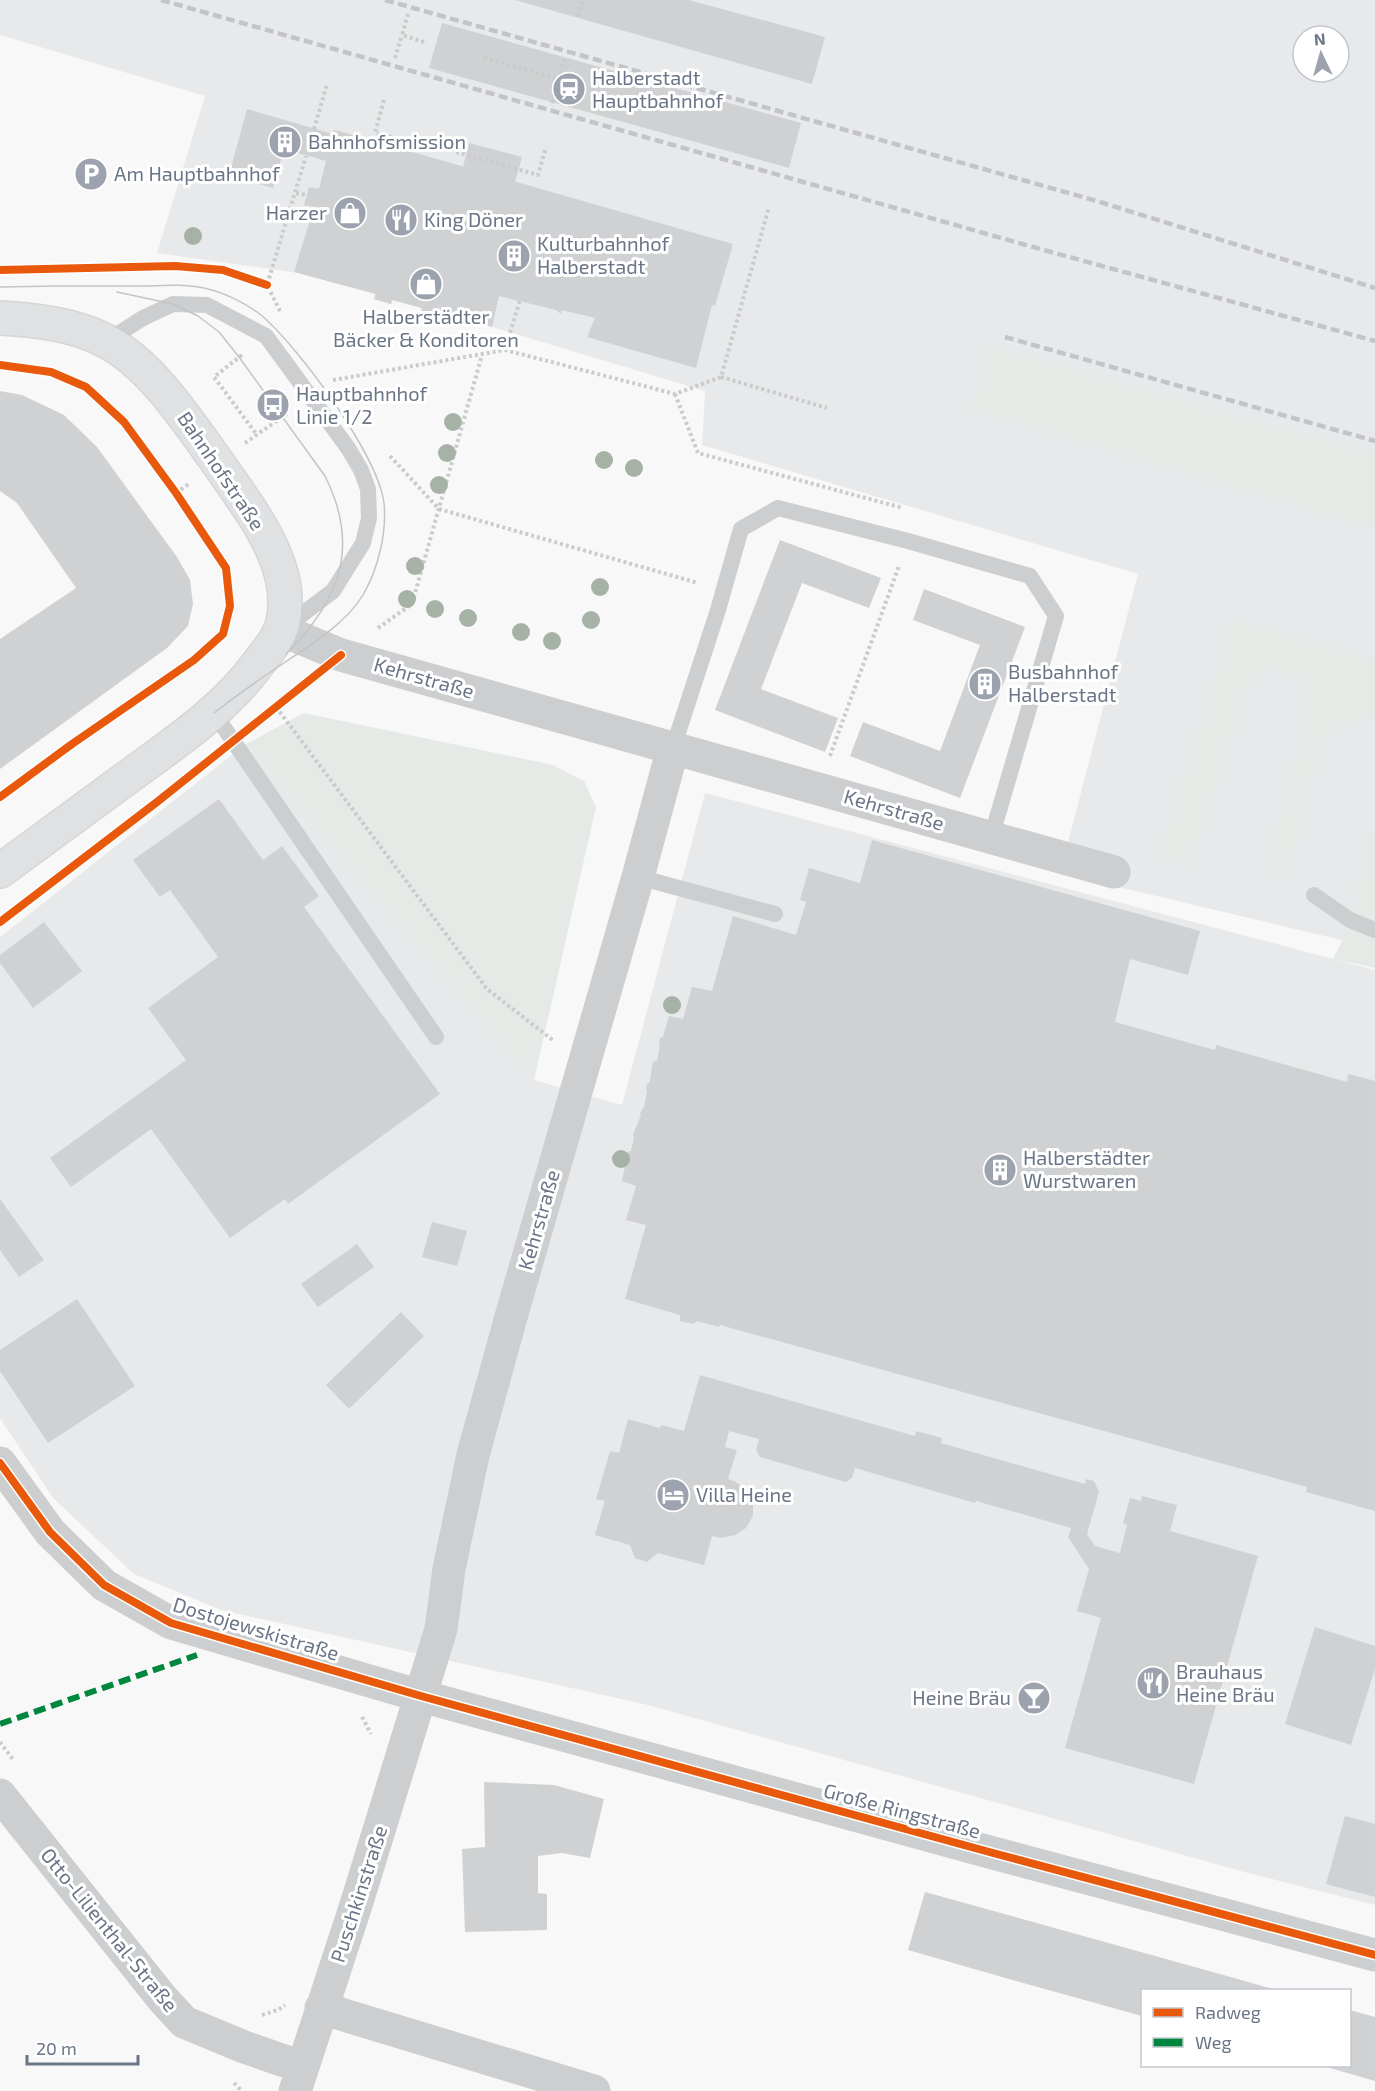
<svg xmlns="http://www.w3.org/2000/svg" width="1375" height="2091" font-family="'Exo 2',sans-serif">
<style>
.built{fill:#e8e9ea;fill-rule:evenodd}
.green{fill:#e6eae6}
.building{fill:#d0d1d2}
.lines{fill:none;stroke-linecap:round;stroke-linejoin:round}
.secondary-casing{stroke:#d5d6d7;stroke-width:36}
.path{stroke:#cacbcc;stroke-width:4;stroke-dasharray:3 3;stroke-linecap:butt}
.lane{stroke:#cdcecf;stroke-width:16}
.street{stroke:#cdcecf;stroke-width:33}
.secondary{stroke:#e0e1e2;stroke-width:33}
.tram{stroke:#c3c4c6;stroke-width:1.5}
.rail{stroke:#c3c4c6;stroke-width:4.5;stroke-dasharray:9 4.5;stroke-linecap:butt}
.quiet{stroke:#00873e;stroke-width:6;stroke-dasharray:12 6;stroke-linecap:butt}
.cycleway-casing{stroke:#fff;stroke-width:11}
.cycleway{stroke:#e8590c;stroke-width:8}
.tree{fill:#a7b2a7}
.labels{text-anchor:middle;stroke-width:6;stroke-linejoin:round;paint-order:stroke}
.poi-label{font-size:20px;fill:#6a7587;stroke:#fff;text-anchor:start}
.street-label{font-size:20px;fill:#6a7587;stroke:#fff}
</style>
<rect width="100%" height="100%" fill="#f8f8f8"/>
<path class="built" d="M0,0H1375V948L1060,873L1138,574L702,445L705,391L466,319L440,312L438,317L421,312V308L393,300L391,304L374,299L375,294L299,273L157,253L205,96L0,35ZM1303,36H1339V72H1303Z
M246,744L534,1080L622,1105L705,793L1375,970V1905L1248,1873L648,1705L221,1610L134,1574L53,1498L0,1418V937Z"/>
<path class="green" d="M991,347L1375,455V529L972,410Z
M1233,621L1375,659V721L1369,717L1336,725L1318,746L1292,860L1285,872L1275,877L1269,874L1268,861L1310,710L1296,675L1266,669L1252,676L1189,867L1158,858Z
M304,713L553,765L584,781L596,807L534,1080L246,744Z
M1375,829V968L1333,959L1361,902L1357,889Z"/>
<path class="building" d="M515,0H689L825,37L812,84Z
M442,23L801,123L789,168L429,68Z
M247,109L333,134L334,130L339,131L733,244L715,306L712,305L696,368L587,337L595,318L562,310L561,314L556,310L499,296L492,327L439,312L438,317L421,312L422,308L392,300L391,304L374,299L376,294L294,272L314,207L304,205L309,187L319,189L326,161L284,149L273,188L229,175Z
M469,143L522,157L515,182L463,167Z
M0,391L22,395L64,415L97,447L177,557L190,580L193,604L188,626L167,648L0,769V639L76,588L17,503L0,491Z
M780,540L881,578L869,608L802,583L761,689L838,718L825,752L715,710Z
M924,589L1025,627L960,798L850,756L863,722L940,751L980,645L913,620Z
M219,799L263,860L282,846L319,896L304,907L440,1094L288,1204L285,1199L230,1238L151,1129L71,1187L50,1158L186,1060L148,1008L218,957L170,890L160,897L133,860Z
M872,840L1200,931L1188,975L1130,959L1115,1022L1215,1050L1216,1045L1347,1082L1348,1074L1375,1081V1511L1306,1492L1307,1487L720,1325L719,1327L697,1321L693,1324L680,1321V1315L625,1299L646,1225L626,1220L636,1186L622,1181L628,1152L631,1151L634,1138L633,1135L641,1115L640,1113L644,1107L647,1092L646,1090L647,1084L650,1082L652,1066L654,1061H657L660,1046L659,1044L660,1038L663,1037L669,1016L683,1019L692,987L712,991L733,916L796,935L806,902L800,900L809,868L860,883Z
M44,922L82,971L33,1008L0,963V955Z
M0,1199L44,1260L19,1277L0,1250Z
M432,1222L467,1231L457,1266L422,1257Z
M357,1244L374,1267L318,1307L301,1284Z
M77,1299L135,1386L48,1443L0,1371V1350Z
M401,1312L424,1336L349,1409L326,1385Z
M700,1375L915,1436L916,1431L942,1438L941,1443L1085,1484L1086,1479L1094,1481L1099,1492L1087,1534L1095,1546L1120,1553L1127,1525L1123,1523L1130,1498L1141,1501L1142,1496L1177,1505L1170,1531L1258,1556L1194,1784L1065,1748L1101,1618L1077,1611L1089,1569L1068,1537L1071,1528L976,1501L975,1503L855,1468L852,1478L846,1482L760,1457L756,1450L759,1439L729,1431L725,1447L737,1450L728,1479L736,1482L747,1490L753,1502V1516L746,1528L735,1535L721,1538L712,1536L704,1565L658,1553L647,1562L635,1558L630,1545L595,1535L605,1501L596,1499L610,1451L619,1453L628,1419L660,1428L661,1425L684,1431Z
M1315,1627L1375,1646V1669L1351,1745L1285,1724Z
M484,1782L554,1785L604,1799L590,1858L562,1853L538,1856V1893L547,1894V1930L465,1932L462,1849L485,1847Z
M1345,1816L1375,1824V1897L1326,1884Z
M925,1892L1227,1976L1276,1990H1142V2016L1009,1979L908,1950Z
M1350,2010L1375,2017V2081L1323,2066H1350Z"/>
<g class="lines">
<defs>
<path id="secondary" d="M0,318C35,320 74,324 106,341C152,365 188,422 218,463C241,497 270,533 281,573C286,590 287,615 280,631C276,642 267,652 260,661C224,711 173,744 124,780C83,810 41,841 0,871"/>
</defs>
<use href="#secondary" class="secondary-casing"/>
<path class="path" d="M408,14L402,35L427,43
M578,16L583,0
M395,58L402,35
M484,58L559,79L565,58
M384,100L375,133L401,139
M552,103L559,79
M314,129L327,84
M456,152L538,175L546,147
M296,193L307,195
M280,311L267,285L306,156
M505,350L520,300
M242,355L214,377L257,435
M721,377L827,408
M333,380L505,350L675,394L721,377L769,207
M675,394L698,453L903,508
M245,443L288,413
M390,456L439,509L698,583
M176,493L190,483
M378,628L412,604L482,355
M276,707L487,989L554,1041
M830,756L899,566
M362,1717L371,1734
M0,1742L14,1761
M262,2015L278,2010L285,2005
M234,2083L242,2091"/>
<path class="lane" d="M107,341L143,318L173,304L207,305L266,336L348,448L361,470L368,489L369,518L363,543L333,591L284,628
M214,713L436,1037
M673,748L718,610L741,529L778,508L908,541L1030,576L1056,616L991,838
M638,877L775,914
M1314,895L1350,920L1375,930"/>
<path class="street" d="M281,630L341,655L1114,872
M0,1463L50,1532L104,1585L171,1623L421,1696L993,1853L1375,1955
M0,1795L162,1998L184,2022L244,2047L302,2067
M321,2008L594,2091
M295,2091L356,1905L441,1629L449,1569L473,1455L511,1317L638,877L673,748"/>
<use href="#secondary" class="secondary"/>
<path class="tram" d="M49,286C82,286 116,286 149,286C168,285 190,284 208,289C225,293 247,304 261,315C298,346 378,455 384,503C387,533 378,569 363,595C344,627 299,652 269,673C250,686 232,699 214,713
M0,287L57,286
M117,292L173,304L198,316L219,332L239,357L325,476C361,548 339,601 286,654"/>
<path class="rail" d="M161,0L1033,247L1375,341
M385,0L1097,201L1375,288
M1005,337L1375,441"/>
<path class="quiet" d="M0,1724L197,1655"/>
<defs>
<path id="cycleway" d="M0,270L175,266L223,270L267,285
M0,365L51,372L86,387L124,422L176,493L226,568L230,606L223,634L194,660L72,744L0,797
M0,922L157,802L341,655
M0,1463L50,1532L104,1585L171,1623L421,1696L993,1853L1375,1955"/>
</defs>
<use href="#cycleway" class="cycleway-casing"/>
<use href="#cycleway" class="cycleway"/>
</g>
<g class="tree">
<circle cx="193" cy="236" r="9"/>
<circle cx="453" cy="422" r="9"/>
<circle cx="447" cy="453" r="9"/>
<circle cx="604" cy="460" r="9"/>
<circle cx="634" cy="468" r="9"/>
<circle cx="439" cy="485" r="9"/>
<circle cx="415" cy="566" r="9"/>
<circle cx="600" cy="587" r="9"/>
<circle cx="407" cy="599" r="9"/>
<circle cx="435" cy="609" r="9"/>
<circle cx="468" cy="618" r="9"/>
<circle cx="591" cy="620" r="9"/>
<circle cx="521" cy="632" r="9"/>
<circle cx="552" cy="641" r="9"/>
<circle cx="672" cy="1005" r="9"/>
<circle cx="621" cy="1159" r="9"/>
</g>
<defs>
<symbol id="station-disc" viewBox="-11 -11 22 22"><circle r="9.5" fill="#9ca3af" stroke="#fff"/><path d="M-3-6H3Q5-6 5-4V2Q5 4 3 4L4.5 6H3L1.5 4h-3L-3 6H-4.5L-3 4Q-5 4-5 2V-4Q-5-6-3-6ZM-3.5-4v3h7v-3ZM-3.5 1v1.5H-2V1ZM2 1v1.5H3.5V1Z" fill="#fff"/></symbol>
<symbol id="building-disc" viewBox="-11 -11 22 22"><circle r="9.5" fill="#9ca3af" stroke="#fff"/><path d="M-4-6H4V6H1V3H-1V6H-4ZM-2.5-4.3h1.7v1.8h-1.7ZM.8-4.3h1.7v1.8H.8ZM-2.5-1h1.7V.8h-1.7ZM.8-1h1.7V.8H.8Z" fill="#fff"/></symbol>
<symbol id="parking-disc" viewBox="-11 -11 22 22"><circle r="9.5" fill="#9ca3af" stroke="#fff"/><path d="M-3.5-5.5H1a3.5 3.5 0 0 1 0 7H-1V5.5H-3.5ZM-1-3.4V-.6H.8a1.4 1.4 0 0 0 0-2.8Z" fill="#fff"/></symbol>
<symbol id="shop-disc" viewBox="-11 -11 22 22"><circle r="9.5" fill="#9ca3af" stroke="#fff"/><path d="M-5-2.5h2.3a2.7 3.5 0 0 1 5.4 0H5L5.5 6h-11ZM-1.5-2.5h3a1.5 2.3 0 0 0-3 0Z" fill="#fff"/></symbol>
<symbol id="restaurant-disc" viewBox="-11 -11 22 22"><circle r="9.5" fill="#9ca3af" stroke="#fff"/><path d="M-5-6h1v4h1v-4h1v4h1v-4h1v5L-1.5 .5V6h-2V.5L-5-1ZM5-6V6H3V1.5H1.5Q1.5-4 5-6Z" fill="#fff"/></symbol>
<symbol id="bus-disc" viewBox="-11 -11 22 22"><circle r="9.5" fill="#9ca3af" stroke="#fff"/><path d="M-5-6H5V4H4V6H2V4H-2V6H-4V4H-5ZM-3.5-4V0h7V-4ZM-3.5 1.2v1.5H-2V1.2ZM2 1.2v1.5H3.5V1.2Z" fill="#fff"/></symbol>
<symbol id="hotel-disc" viewBox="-11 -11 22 22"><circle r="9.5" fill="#9ca3af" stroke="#fff"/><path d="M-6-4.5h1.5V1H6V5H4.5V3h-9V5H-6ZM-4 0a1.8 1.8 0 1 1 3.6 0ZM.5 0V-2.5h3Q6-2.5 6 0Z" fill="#fff"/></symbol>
<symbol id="bar-disc" viewBox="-11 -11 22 22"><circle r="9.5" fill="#9ca3af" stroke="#fff"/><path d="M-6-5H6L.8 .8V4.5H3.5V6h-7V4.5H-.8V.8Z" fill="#fff"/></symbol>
</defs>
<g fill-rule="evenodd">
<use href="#station-disc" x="550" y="70" width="38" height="38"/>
<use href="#building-disc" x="266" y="123" width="38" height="38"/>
<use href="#parking-disc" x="72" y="155" width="38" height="38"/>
<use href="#shop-disc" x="331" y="194" width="38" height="38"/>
<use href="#restaurant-disc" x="382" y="201" width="38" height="38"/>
<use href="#building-disc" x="495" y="237" width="38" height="38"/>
<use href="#shop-disc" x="407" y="265" width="38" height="38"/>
<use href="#bus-disc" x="254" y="386" width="38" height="38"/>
<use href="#building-disc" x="966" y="665" width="38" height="38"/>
<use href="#building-disc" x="981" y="1151" width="38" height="38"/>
<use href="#hotel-disc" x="654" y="1476" width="38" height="38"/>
<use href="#restaurant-disc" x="1134" y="1664" width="38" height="38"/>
<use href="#bar-disc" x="1015" y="1679" width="38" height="38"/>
</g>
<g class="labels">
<g class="poi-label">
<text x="592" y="85">Halberstadt<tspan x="592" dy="23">Hauptbahnhof</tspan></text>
<text x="308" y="149">Bahnhofsmission</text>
<text x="114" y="181">Am Hauptbahnhof</text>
<text x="327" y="220" text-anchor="end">Harzer</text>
<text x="424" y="227">King Döner</text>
<text x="537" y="251">Kulturbahnhof<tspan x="537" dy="23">Halberstadt</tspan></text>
<text x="426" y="324" text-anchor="middle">Halberstädter<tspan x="426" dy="23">Bäcker &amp; Konditoren</tspan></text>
<text x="296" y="401">Hauptbahnhof<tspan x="296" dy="23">Linie 1/2</tspan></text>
<text x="1008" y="679">Busbahnhof<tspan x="1008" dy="23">Halberstadt</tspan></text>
<text x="1023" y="1165">Halberstädter<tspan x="1023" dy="23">Wurstwaren</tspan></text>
<text x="696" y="1502">Villa Heine</text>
<text x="1176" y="1679">Brauhaus<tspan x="1176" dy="23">Heine Bräu</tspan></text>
<text x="1011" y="1705" text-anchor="end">Heine Bräu</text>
</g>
<g class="street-label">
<text transform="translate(221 471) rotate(56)" y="7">Bahnhofstraße</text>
<text transform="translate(424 678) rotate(16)" y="7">Kehrstraße</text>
<text transform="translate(894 810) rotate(16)" y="7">Kehrstraße</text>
<text transform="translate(539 1220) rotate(-74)" y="7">Kehrstraße</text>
<text transform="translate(256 1629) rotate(17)" y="7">Dostojewskistraße</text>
<text transform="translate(902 1811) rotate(15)" y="7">Große Ringstraße</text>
<text transform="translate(359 1894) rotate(-72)" y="7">Puschkinstraße</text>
<text transform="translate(109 1930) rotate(51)" y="7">Otto-Lilienthal-Straße</text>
</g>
</g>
<rect x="1141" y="1989" width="210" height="78" fill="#ffffff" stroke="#c3c8cf" stroke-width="1.5"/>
<rect x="1153" y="2008" width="30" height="9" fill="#e8590c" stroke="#c3c8cf" stroke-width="1.5"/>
<text x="1195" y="2019" font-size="18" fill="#6a7587">Radweg</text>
<rect x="1153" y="2038" width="30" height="9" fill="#00873e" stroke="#c3c8cf" stroke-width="1.5"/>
<text x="1195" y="2049" font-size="18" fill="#6a7587">Weg</text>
<g transform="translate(1321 54) rotate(355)"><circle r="28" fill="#ffffff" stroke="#c3c8cf" stroke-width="1.5"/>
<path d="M0-4.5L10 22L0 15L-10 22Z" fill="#9ca3af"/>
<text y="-9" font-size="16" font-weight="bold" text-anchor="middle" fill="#6a7587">N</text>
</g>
<path d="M27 2055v9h111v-9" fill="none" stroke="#6a7587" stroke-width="3"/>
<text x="36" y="2055" font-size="18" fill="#6a7587" stroke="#ffffff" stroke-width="4.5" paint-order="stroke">20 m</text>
</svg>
